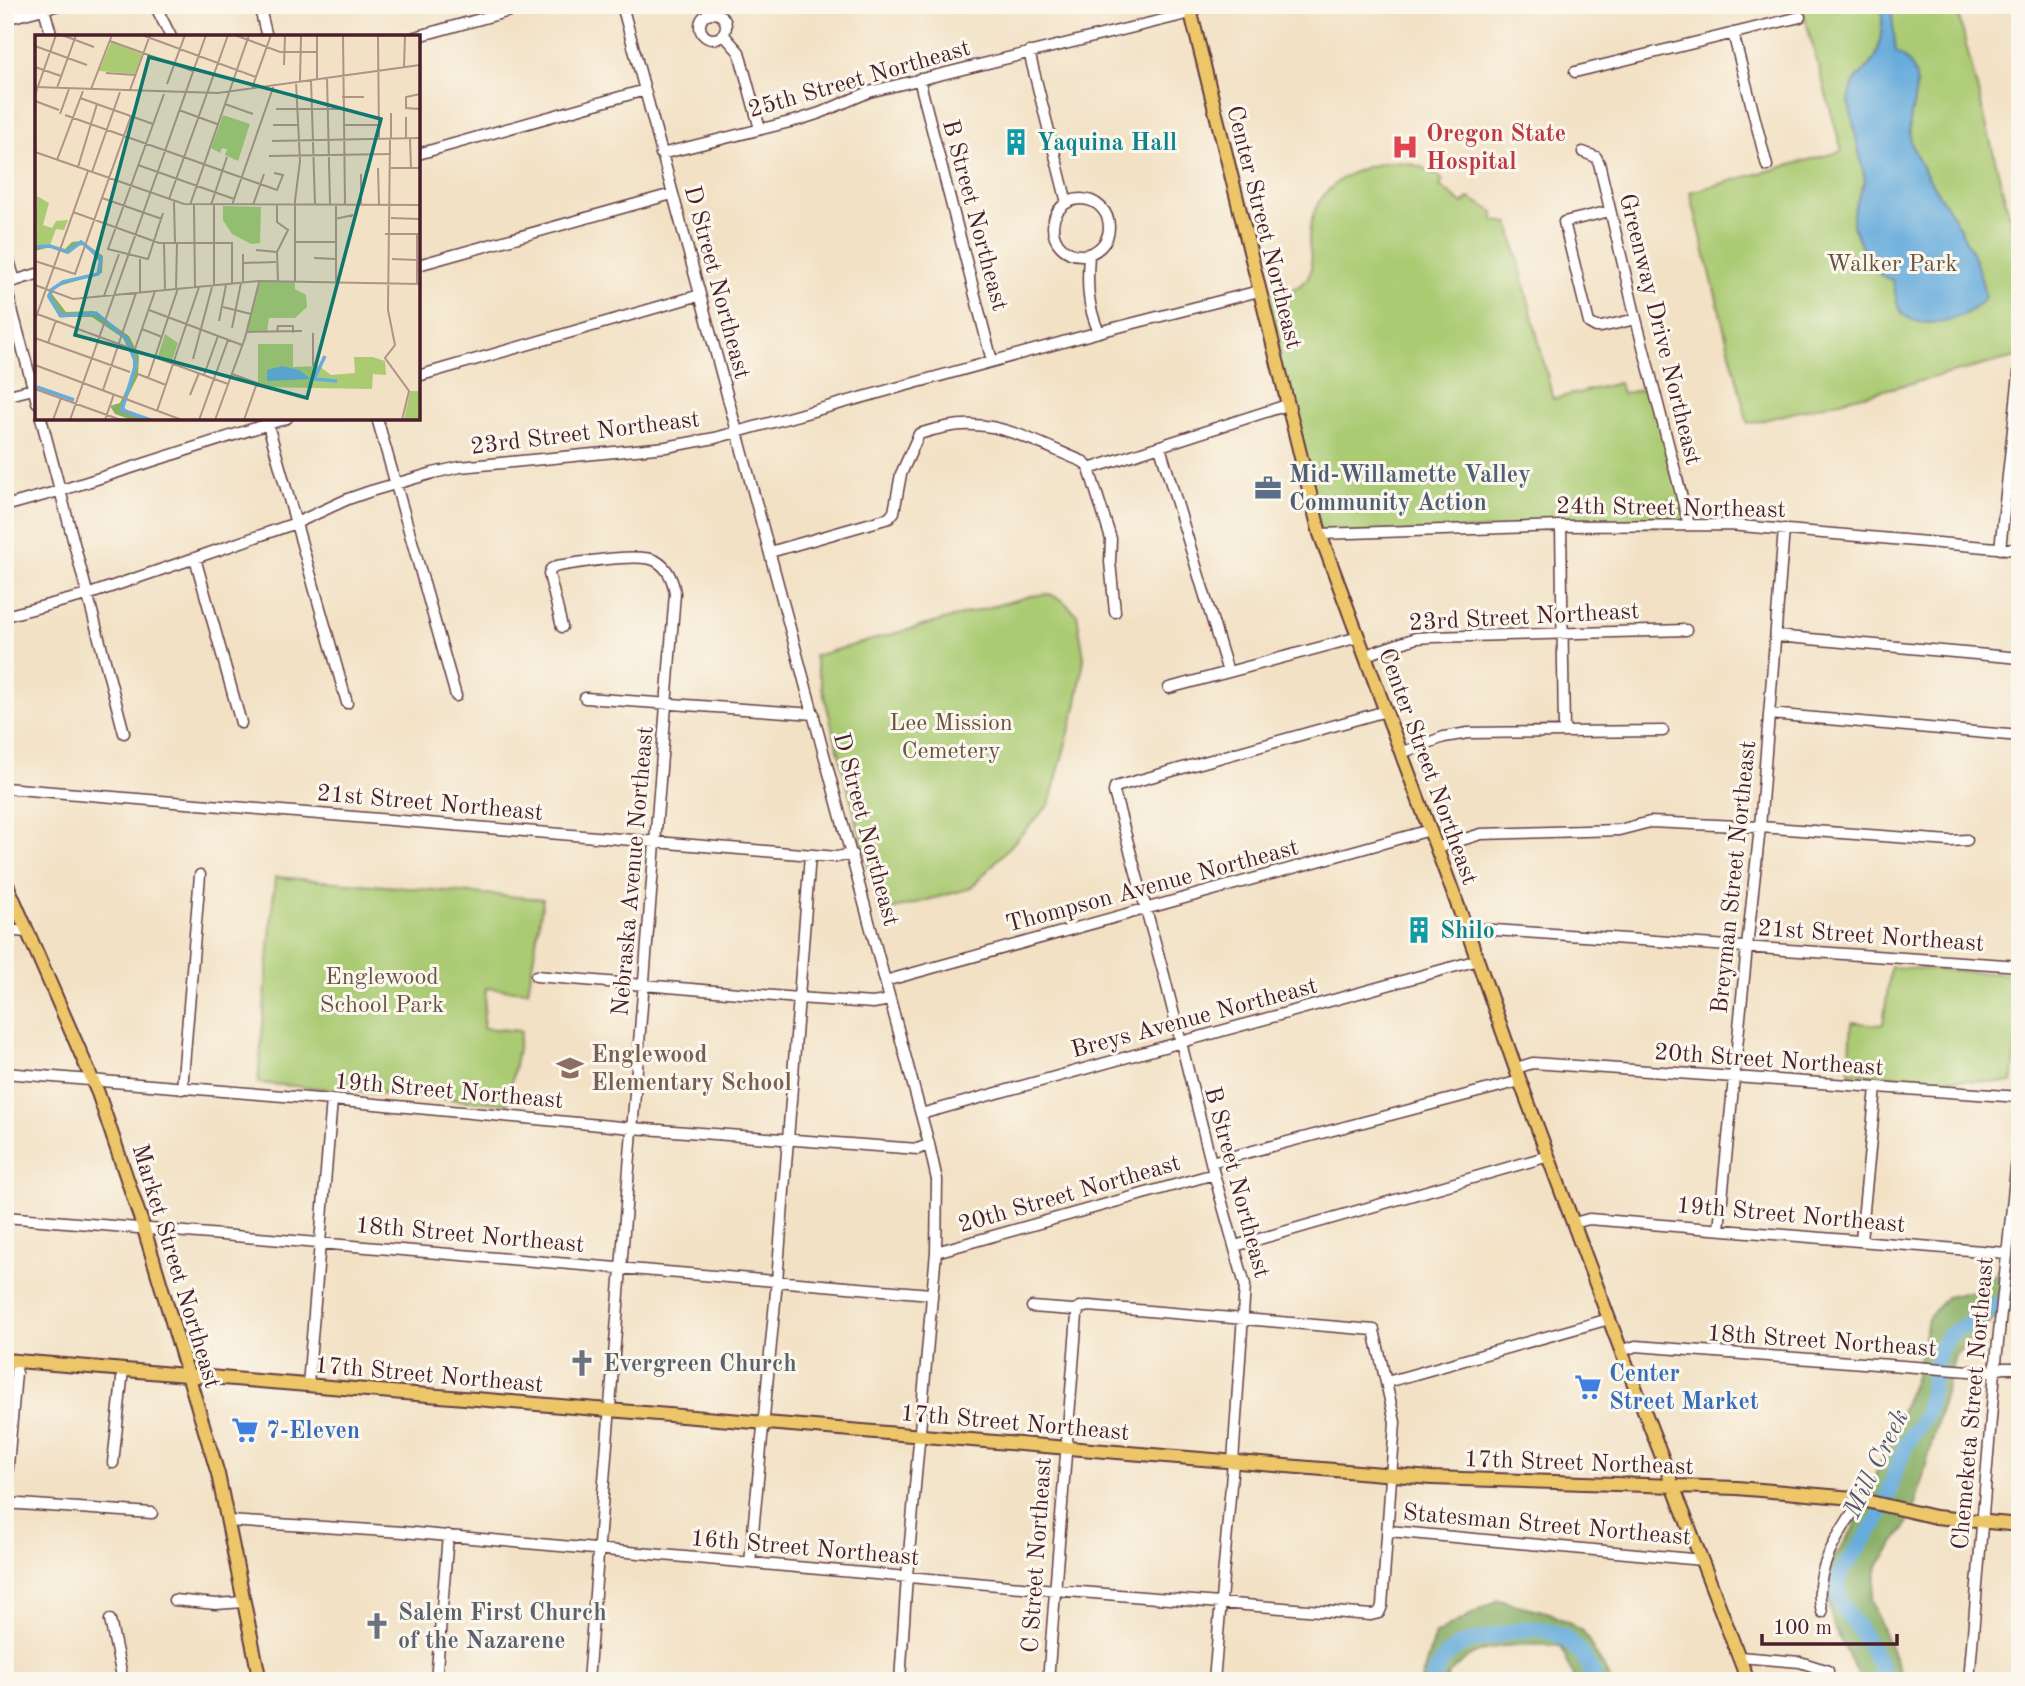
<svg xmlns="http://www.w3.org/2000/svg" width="2025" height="1686" font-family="'Old Standard TT',serif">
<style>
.green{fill:#abcb73;stroke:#7a754f;stroke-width:2}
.forest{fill:#88af65;stroke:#696748;stroke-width:2}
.water{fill:#66acdc;stroke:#586684;stroke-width:2}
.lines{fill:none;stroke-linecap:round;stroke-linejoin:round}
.river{stroke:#66acdc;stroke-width:16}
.minor-casing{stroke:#633c42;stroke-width:13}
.major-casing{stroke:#633c42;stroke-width:16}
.minor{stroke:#fff;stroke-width:10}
.major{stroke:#ecc669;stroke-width:12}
.labels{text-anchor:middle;stroke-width:6;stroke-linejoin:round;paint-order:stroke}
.street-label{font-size:24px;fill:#4a1f2b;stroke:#fbf7ec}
.health-label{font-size:24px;font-weight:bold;fill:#be3a42;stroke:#fbf7ec;text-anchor:start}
.culture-label{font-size:24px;font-weight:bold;fill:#0d838f;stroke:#fbf7ec;text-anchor:start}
.park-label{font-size:24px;fill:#675341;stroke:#fbf7ec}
.service-label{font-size:24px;font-weight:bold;fill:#4e5e75;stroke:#fbf7ec;text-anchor:start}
.education-label{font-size:24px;font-weight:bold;fill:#785e54;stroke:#fbf7ec;text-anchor:start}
.worship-label{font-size:24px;font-weight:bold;fill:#5b616d;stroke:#fbf7ec;text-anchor:start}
.shop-label{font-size:24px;font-weight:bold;fill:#366cbe;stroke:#fbf7ec;text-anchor:start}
.water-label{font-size:26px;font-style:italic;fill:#555772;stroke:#fbf7ec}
.inset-river{fill:none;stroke:#66acdc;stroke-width:3.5}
.inset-road{fill:none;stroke:#af9387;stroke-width:2}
.view{fill:#0f766e;fill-opacity:0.15;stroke:#0f766e;stroke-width:3.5}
.inset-edge{fill:none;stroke:#4a1f2b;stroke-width:3.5}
</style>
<rect width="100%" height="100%" fill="#fbf7ec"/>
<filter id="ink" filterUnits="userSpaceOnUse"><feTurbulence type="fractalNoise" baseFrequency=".0143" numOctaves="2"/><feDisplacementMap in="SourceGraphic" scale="14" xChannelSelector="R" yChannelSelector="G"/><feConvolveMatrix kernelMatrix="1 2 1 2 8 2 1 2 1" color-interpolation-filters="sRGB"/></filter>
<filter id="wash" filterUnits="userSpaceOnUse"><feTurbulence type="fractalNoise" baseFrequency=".00686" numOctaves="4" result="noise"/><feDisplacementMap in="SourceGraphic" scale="28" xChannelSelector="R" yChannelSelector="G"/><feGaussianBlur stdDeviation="1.57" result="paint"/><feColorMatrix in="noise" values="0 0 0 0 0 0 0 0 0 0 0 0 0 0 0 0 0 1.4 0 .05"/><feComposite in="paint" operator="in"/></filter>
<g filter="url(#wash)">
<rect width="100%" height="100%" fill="#f2e1c4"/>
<path class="green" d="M1799,5H1956L2020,258V356L1748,424L1690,192L1842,151L1803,11Z
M1390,162C1409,162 1428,167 1443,180L1440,186L1463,204L1469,198L1494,212V221L1509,223L1553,399L1619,383L1622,394L1653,387L1689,525L1320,534L1259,291C1275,292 1298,294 1308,277C1315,265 1309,253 1309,240C1310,192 1346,168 1390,162Z
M1049,594L1061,599L1077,614L1084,658L1077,703L1049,805L971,888L880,913L814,656L1030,596Z
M275,877L543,899L528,991L486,988L483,1028L521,1031L508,1104L258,1083Z
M1891,967L2020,975V1010L2012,1083L1849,1073L1852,1022L1879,1025L1883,1024Z"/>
<path class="forest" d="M2020,1253V1299L1976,1334L1955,1355L1917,1499L1905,1528L1878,1566L1871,1601L1904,1681H1862L1834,1628L1828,1603L1830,1565L1853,1529L1907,1397L1916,1374L1928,1319L1946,1297L1977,1290Z
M1498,1600L1550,1613L1583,1631L1611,1681H1575L1561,1646C1521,1643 1467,1641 1445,1681H1421L1435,1634Z"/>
<path class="water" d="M1891,5L1896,52C1938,77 1900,111 1912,145C1921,169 1936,190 1950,211C1966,237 1980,266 1985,296C1973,318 1926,332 1905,316C1894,307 1897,290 1892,280L1881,276L1866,257L1853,226V212L1865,181L1849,103C1850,94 1852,84 1858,77C1864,70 1872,64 1876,56C1882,41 1882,22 1883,6Z"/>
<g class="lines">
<path class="river" d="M1432,1681C1445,1647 1461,1643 1494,1636C1508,1633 1523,1627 1538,1629C1568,1632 1586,1654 1595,1681
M1888,1681C1880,1666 1873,1651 1864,1637C1852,1616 1829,1601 1840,1574L1877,1521L1886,1503L1894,1474L1907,1443L1927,1412L1938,1353L1949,1335L1991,1310L2009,1296L2020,1283"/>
</g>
</g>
<g filter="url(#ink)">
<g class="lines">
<defs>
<path id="minor" d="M155,5L171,37
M259,5L267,37
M622,5L929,1144L937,1180L936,1252L907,1576L900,1681
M44,9L52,37
M700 26a13 13 0 1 1 26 0a13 13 0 1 1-26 0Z
M5,19L59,5
M1733,33L1767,166
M723,34L739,52L760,129
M415,37L531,5
M1029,52L1067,203
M1575,72L1800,17
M919,79L992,361
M1583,152L1596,157L1599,163L1636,319L1689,525
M418,154L645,90
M661,154L798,120L820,113L869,92L1191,13
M1053 227a28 28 0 1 1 56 0a28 28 0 1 1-56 0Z
M1610,211L1564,222L1589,323L1596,327H1601L1636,319
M5,247L15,281
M1089,255C1087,283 1087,306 1099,332
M418,265L672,194
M11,282L37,274
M5,284L37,402
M418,376L700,295
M5,396L37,388
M41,418L124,733
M266,418L347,703
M377,418L456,696
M1160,447L1228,672
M1089,469L1287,405
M5,506L59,491L287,418
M1561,526L1564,732
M1320,534L1561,526L1729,525L2020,550
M2000,549L2020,365
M770,552L889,518L894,512L901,474L919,434C935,429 957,424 974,425C1010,426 1051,449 1084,462L1089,469L1111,539L1110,562L1115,612
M195,558L241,723
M5,616L87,595L195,558L296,523L348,499L371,491L433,473L460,467L666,447L715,438L1099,332L1259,291
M562,627L549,574L551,569L557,566C577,563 640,552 656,561C669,568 673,581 675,593L588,1681
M1776,636L2020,658
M1366,655L1416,638L1432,637L1686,630
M1169,688L1359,637
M585,698L814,714
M1769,714L2020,736
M1401,753L1444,737L1468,733L1663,731
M5,788L837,857L852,854
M1436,848L1481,834L1619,830L1650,822L1760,827L1950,841L1967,840
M5,930L27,932
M1468,933L1480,929L2020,966
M536,976L798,998L873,1003L890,1000
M885,981L1430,830
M1516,1068L1533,1063L2020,1097
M5,1073L332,1100L632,1128L918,1149L929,1144
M182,1089L200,875
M921,1114L1478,960
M1211,1162L1520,1081
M5,1217L931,1294
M1574,1223L1589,1219L2006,1253
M1719,1229L1747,947L1760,827L1784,529
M1861,1240L1876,1088
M1235,1246L1549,1156
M936,1252L1214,1174
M1621,1351L1636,1346L1982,1372L2004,1368H2020
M1387,1382L1609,1319
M308,1385L332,1100
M113,1463L123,1370
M5,1500L17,1361
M5,1503L152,1513
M228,1521L403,1532L1055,1590L1371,1615L1379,1613L1382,1606L1395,1422L1374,1330L1089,1306L1072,1310L1032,1307
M1389,1531L1702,1560
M750,1563L777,1281L810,855
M174,1600L216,1604L243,1602
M1822,1612C1811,1572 1840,1531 1861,1500
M110,1620L123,1681
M1739,1657L1800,1662L1828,1671
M436,1681L448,1535
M1048,1681L1077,1315L1080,1307
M1214,1681L1233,1462L1245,1285L1214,1174L1164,975L1114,792L1115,787L1386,711
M1969,1681L1995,1371L2020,1130"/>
<path id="major" d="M1189,5L1320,534L1468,933L1520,1081L1609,1319L1748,1681
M5,880L98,1093L144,1229L218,1474L260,1681
M5,1360L1431,1478L1737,1488L1853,1498L1935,1517L2020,1525"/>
</defs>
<use href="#minor" class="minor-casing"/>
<use href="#major" class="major-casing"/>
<use href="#minor" class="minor"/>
<use href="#major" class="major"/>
</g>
</g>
<defs>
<symbol id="building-bare" viewBox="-9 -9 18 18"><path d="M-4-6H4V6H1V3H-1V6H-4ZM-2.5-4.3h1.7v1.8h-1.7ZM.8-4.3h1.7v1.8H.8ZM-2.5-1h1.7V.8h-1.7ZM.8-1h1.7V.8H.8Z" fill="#0f9aa8" stroke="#fbf7ec" stroke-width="2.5" paint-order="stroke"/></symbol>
<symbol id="hospital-bare" viewBox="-9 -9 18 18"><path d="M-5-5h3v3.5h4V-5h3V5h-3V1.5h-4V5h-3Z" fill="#e0444e" stroke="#fbf7ec" stroke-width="2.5" paint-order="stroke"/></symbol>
<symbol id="office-bare" viewBox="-9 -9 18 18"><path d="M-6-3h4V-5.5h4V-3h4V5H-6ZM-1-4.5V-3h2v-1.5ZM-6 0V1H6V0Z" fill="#5c6f8a" stroke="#fbf7ec" stroke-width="2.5" paint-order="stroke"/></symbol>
<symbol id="school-bare" viewBox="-9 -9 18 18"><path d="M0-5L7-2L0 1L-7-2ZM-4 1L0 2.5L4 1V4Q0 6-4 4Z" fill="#8d6e63" stroke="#fbf7ec" stroke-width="2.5" paint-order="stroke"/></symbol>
<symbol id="church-bare" viewBox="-9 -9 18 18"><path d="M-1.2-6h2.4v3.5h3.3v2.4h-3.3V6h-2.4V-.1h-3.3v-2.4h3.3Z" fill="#6b7280" stroke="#fbf7ec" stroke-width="2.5" paint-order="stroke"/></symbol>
<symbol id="supermarket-bare" viewBox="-9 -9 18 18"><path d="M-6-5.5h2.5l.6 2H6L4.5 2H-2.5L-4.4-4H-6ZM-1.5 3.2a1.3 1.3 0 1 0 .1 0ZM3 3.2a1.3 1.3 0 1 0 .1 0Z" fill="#3f7fe0" stroke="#fbf7ec" stroke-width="2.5" paint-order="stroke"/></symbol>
</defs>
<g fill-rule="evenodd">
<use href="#building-bare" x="997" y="123" width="38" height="38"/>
<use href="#hospital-bare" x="1386" y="128" width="38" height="38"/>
<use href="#office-bare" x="1249" y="469" width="38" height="38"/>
<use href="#building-bare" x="1400" y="911" width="38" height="38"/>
<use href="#school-bare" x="551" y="1049" width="38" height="38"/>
<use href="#church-bare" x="563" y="1344" width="38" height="38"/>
<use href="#supermarket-bare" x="1569" y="1368" width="38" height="38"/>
<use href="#supermarket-bare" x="226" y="1411" width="38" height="38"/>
<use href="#church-bare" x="358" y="1607" width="38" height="38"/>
</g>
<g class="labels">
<g class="street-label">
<text transform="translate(859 78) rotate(-16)" y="8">25th Street Northeast</text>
<text transform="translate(976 215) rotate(75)" y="8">B Street Northeast</text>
<text transform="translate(1265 227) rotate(76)" y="8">Center Street Northeast</text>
<text transform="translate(718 282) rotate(75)" y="8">D Street Northeast</text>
<text transform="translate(1661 329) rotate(76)" y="8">Greenway Drive Northeast</text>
<text transform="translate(585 432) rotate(-7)" y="8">23rd Street Northeast</text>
<text transform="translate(1671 507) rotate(1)" y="8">24th Street Northeast</text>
<text transform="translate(1524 616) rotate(-3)" y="8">23rd Street Northeast</text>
<text transform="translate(1429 766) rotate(70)" y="8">Center Street Northeast</text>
<text transform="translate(430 802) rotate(5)" y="8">21st Street Northeast</text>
<text transform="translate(867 829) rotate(75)" y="8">D Street Northeast</text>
<text transform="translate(632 871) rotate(-85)" y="8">Nebraska Avenue Northeast</text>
<text transform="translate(1733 877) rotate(-84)" y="8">Breyman Street Northeast</text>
<text transform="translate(1152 885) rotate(-15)" y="8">Thompson Avenue Northeast</text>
<text transform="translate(1871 935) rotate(4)" y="8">21st Street Northeast</text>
<text transform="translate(1194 1017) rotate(-15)" y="8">Breys Avenue Northeast</text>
<text transform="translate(1769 1059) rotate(4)" y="8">20th Street Northeast</text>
<text transform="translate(449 1090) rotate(5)" y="8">19th Street Northeast</text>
<text transform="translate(1238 1182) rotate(75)" y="8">B Street Northeast</text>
<text transform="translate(1069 1193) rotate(-16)" y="8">20th Street Northeast</text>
<text transform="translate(1791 1214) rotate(5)" y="8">19th Street Northeast</text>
<text transform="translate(470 1234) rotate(5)" y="8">18th Street Northeast</text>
<text transform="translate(177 1266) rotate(73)" y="8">Market Street Northeast</text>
<text transform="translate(1822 1340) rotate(4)" y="8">18th Street Northeast</text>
<text transform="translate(429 1374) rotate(5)" y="8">17th Street Northeast</text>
<text transform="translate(1972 1403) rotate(-85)" y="8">Chemeketa Street Northeast</text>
<text transform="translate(1015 1422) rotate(5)" y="8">17th Street Northeast</text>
<text transform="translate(1579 1462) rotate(2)" y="8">17th Street Northeast</text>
<text transform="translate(1547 1524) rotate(5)" y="8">Statesman Street Northeast</text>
<text transform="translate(805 1547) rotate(5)" y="8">16th Street Northeast</text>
<text transform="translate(1036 1555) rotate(-86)" y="8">C Street Northeast</text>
</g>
<g class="health-label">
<text x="1426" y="141">Oregon State<tspan x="1426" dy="28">Hospital</tspan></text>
</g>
<g class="culture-label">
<text x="1037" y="150">Yaquina Hall</text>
<text x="1440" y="938">Shilo</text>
</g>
<g class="park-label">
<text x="1892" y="271">Walker Park</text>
<text x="951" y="730">Lee Mission<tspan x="951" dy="28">Cemetery</tspan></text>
<text x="382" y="984">Englewood<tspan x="382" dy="28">School Park</tspan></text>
</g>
<g class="service-label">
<text x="1289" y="482">Mid-Willamette Valley<tspan x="1289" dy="28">Community Action</tspan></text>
</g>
<g class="education-label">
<text x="591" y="1062">Englewood<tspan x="591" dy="28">Elementary School</tspan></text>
</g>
<g class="worship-label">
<text x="603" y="1371">Evergreen Church</text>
<text x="398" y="1620">Salem First Church<tspan x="398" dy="28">of the Nazarene</tspan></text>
</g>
<g class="shop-label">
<text x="1609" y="1381">Center<tspan x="1609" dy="28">Street Market</tspan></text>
<text x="266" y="1438">7-Eleven</text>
</g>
<g class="water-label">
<text transform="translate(1875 1463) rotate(-64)" y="9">Mill Creek</text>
</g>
</g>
<g transform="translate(35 35)">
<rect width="385" height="385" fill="#f2e1c4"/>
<path d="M76,7L107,19L100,39L64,36ZM188,80L215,89L203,126L190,120L192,114L187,113L185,118L176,113ZM2,161L14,168L8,190L17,193L21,186L33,185L29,195L21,194L15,210L4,213L0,211V191L4,192L0,190ZM188,171L226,172L225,208L216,209L197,199L188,185ZM224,246H260V254L271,260L272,272L260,283H234L232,297H212ZM130,299L143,308L137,326L123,321ZM223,309H258V332L284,331L296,340L320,338L319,322H338L350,326L351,340L338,339L337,354L223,352ZM375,356H385V385H369Z" fill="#abcb73"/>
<path d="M47,206L68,221L67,238L21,252L17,259L31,277L58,276L94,301L104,321L103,341L88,371L93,377L122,385H97L80,379L75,371L85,368L98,340V324L88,303L57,282H24L12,260L26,247L62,238L65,227L49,210L39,211L32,219L15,212L0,216V211L13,210L29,215L37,207Z" fill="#88af65"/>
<path d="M247,331L264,335L276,344L232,346V335Z" fill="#66acdc"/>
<path class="inset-river" d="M0,212L15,211L33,217L46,207L66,223L63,239L28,247L16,255L14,262L26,281L61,278L91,303L101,328L87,375L115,385M290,321L279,344L302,346M2,352L39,365"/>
<path class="inset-road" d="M27,0L59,12M107,0L221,42M200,0L245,17H282M308,0L310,169M343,0L344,103M75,6L158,36M0,11L52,30M249,30L250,0M0,32L26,41M369,32L370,0M71,38L100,40M292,43L295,169M282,44V0M276,45L280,169M265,46L266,0M132,49L150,0M0,52L183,58L385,30M22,53L41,0M217,53L236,0M56,54L77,0M95,55L115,0M385,59L371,62V73L385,74M0,60L21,0M307,62H329M45,63L118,89M0,66L24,75M190,69L218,79M241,74H307M144,75L182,89M25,79L34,54M30,80L242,155L248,140L239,138M238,90H262M308,90H343M356,104V78M371,104V82M375,104L376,133M355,105L353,275L360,310L350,323L374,356L367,385M237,106L385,103M0,117L149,169L385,170M234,121L356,119M22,125L48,56M103,130L199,164M43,132L62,69M343,133L344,169M356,133H385M57,137L85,57M326,139V169M67,163L127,184M134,164L193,0M139,167L140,208M155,170L214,0M159,170L160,252M176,170L192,122M179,170V250M197,170L239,50M218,170L229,139M242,170V187L253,195L242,217L243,246M38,177L124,208H197V248M128,178L113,224L73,214L129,59M356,183L385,184M300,184L318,180L315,182M350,199H385M260,207H301M129,208L130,254M221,215L242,217M279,223L301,224M105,224V257M357,224L382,225M0,226L40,239L96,81M208,228L241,227M260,246V166L265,126L261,47M208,247V219M301,247V169M382,249V199M0,250L38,264L224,246L385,249M141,253L142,208M69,261L84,219M188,272L216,279M114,275L207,310M2,279L193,349M0,285L53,136M184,286L191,250M197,293L206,248M107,294L127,302M212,297L267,296M242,297L243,291H258V298M0,303L95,337M13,308L21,285M100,314L120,256M158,324L177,252M0,330L147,385M278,331V298M103,339L131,350M197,339L222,348L209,385M169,340L183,301M113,343L143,253M0,354L86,385M68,355L101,258M155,360L164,338M122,376L164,252M18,385L26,363M35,385L171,0M70,385L79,359M164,385L193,305M180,385L210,303L224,247"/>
<path class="view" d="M114,22L346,84L272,363L40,300Z"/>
<rect width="385" height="385" class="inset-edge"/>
</g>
<rect width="2025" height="1686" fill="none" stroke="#fbf7ec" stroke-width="28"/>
<path d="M1762 1634v10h135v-10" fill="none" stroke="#4a1f2b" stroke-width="3.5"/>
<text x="1773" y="1634" font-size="21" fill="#4a1f2b" stroke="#fbf7ec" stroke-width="5" paint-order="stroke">100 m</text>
</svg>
